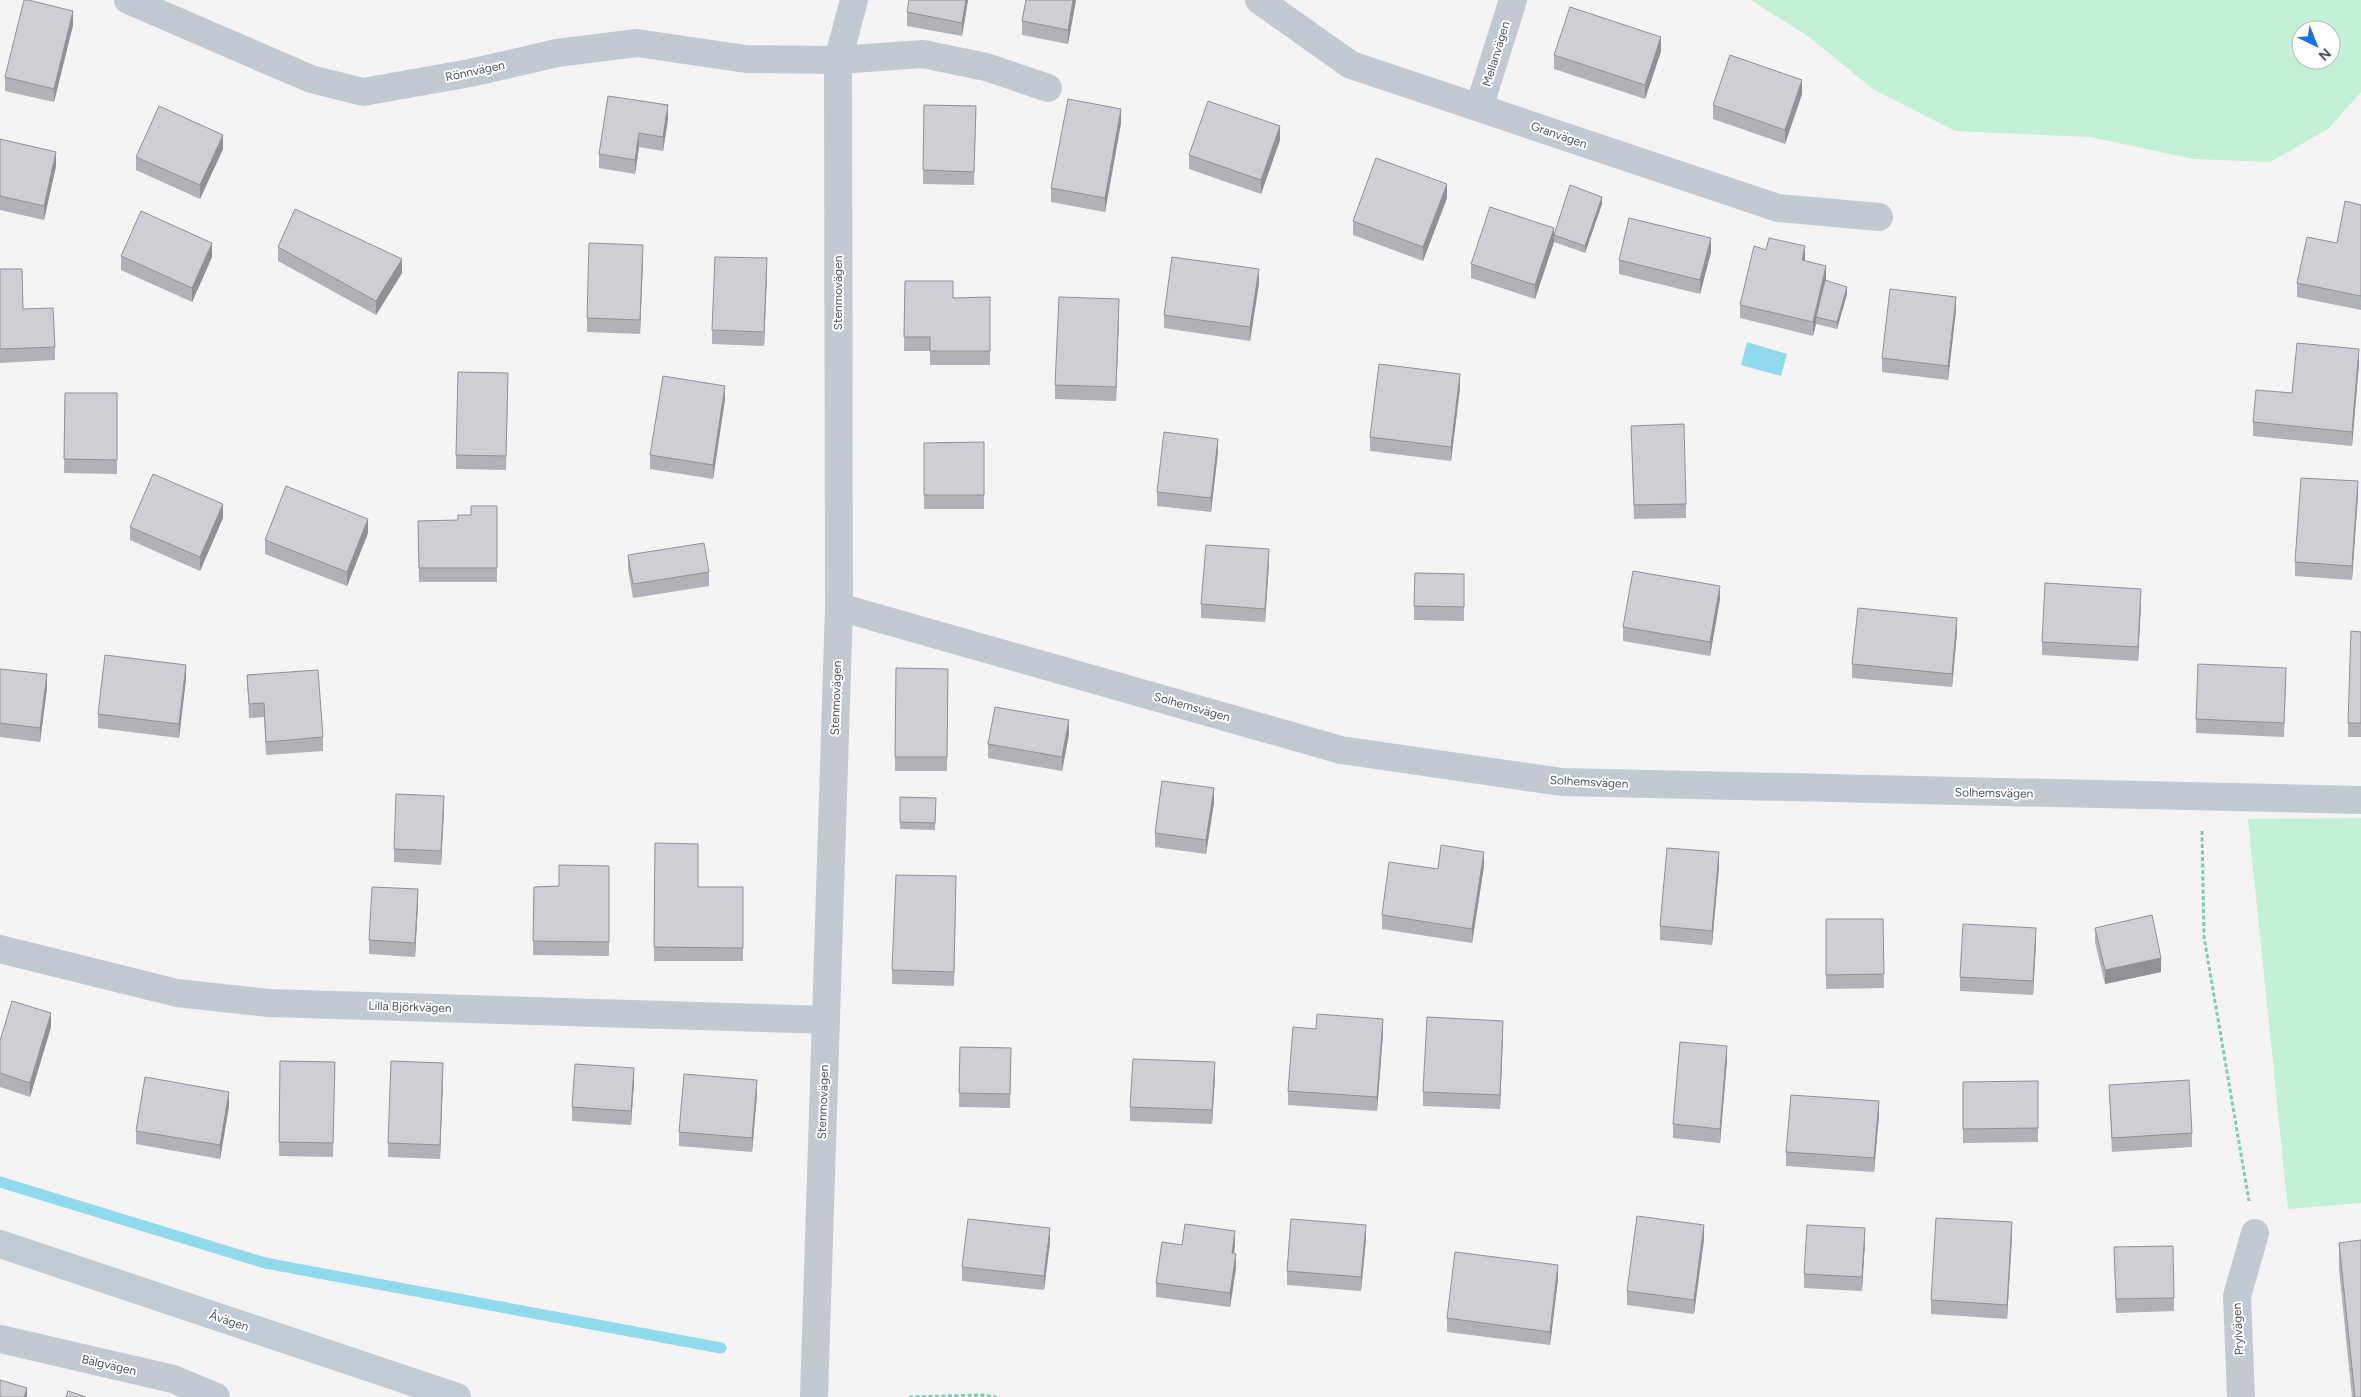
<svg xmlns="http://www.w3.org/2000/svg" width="2361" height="1397" font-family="Figtree,sans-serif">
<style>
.green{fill:#c3f1d5;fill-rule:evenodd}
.water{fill:#90daee}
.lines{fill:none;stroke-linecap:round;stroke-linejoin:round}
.stream{stroke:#90daee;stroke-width:11}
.path{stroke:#7ad0a6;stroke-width:3;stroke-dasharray:4 2.5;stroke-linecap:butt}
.street{stroke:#c1cad2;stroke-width:28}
.secondary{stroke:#c1cbd6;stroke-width:28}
.wall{fill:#b0b2b7}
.shaded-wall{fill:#909195}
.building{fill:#cdcfd5;stroke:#909195}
.labels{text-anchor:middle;stroke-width:4;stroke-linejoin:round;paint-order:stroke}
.street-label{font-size:12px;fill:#4a5661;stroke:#fff}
</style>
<rect width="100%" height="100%" fill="#f5f3f3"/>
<path class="green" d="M1751,0H2361V92L2328,129L2270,162L2194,159L2090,137L1955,131L1873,89L1809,37ZM2301,30H2331V60H2301Z
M2361,818V1203L2288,1209L2248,819Z"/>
<path class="water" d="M1747,342L1787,354L1781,376L1741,365Z"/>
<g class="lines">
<path class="stream" d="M0,1182L265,1263L721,1348"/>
<path class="path" d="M2202,831L2204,937L2249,1201
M909,1397L982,1395L997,1397"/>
<path class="street" d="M128,0L311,79L363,92L470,73L557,53L637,43L746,59L838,60L923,54L986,67L1048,88
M1259,0L1351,65L1778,208L1879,217
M1479,108L1513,0
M839,607L1341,750L1562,782L2361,800
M0,949L177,993L269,1003L826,1020
M0,1339L173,1379L216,1397
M814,1397L839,607L838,60L854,0
M2241,1397L2237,1296L2255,1233"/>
<path class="secondary" d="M0,1244L457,1397"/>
</g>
<path class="wall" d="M968,0L962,36L907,26V12Z
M1026,0H1076L1068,44L1022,35V21Z
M73,25L54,102L5,91V77Z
M1661,51L1645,99L1554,69V55Z
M1802,94L1785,144L1713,119V105Z
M608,96L668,119L663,151L639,147L635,174L599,168V154Z
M924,105L976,106L974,185L923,184Z
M1121,123L1105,212L1051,202V188Z
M0,139L56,166L44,220L0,210Z
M1280,140L1261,194L1189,169V155Z
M223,149L200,199L136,170V157Z
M1447,198L1423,261L1353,235V221Z
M1602,204L1585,253L1554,242L1535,299L1471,278V264L1554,235Z
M2361,205V310L2297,297V283L2337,243Z
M278,247L402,273L376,315L278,261Z
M1711,252L1700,294L1619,274V260Z
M121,256L212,257L192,302L121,270Z
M643,259L640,334L587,332V318Z
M1805,261L1826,281L1847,294L1837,329L1816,324L1813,336L1740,318V305Z
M0,269L23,309L55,347V360L0,363Z
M767,272L764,346L712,344V330Z
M905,281L953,298L990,297V365H930V351H904Z
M1259,283L1250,341L1164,328V315Z
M1956,310L1948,380L1882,372V358Z
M1119,313L1116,401L1055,399V385Z
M2359,363L2352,446L2253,436V422L2292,393Z
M508,387L506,470L456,469V455Z
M1460,388L1451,461L1370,451V437Z
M65,393H117V474L64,473Z
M725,399L713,479L650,469V455Z
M1631,426L1686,504V518L1634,519Z
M984,442V509H924V443Z
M1218,452L1211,512L1157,506V492Z
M2358,495L2352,580L2295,576V562Z
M497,506V582H419L418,521L458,520Z
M223,518L200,571L130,540V527Z
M368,533L347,586L265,554V540Z
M628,555L709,572V586L633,598L628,569Z
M1269,563L1265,622L1201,618V604Z
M1464,574V621L1414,620V606Z
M1720,599L1710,656L1623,641V627Z
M2141,603L2138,661L2042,655V642Z
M1957,632L1952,687L1852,678V664Z
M2361,632V737H2348V723Z
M896,668L948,669L947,771H895Z
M0,669L47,688L40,742L0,737Z
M247,675L323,737V751L266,755L264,717L249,718Z
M186,679L179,738L98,728V714Z
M2286,682L2284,737L2196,733V719Z
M1069,734L1062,771L988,758V744Z
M900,797L936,798L935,830L900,829Z
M1214,802L1206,854L1155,847V833Z
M444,810L441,865L394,862V849Z
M655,843L698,887H743V961H654Z
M609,866V956L533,955L534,887L559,886Z
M1484,866L1472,943L1382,929V915L1438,869Z
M1719,866L1712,945L1660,940V926Z
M956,890L954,986L892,984V970Z
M418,903L415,957L369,954V940Z
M1826,919H1883L1884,988L1826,989Z
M2095,928L2161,972L2105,984L2095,942Z
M2036,942L2033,995L1960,991V977Z
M51,1027L30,1097L0,1087V1041Z
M1316,1029L1383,1033L1377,1111L1288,1105V1091Z
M1503,1034L1500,1109L1423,1106V1092Z
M960,1047L1011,1048L1010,1108L959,1107Z
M1727,1060L1720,1143L1673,1138V1124Z
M280,1061L335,1062L333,1157L279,1156Z
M1215,1076L1212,1124L1130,1121V1107Z
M443,1077L440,1159L388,1157V1143Z
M2038,1081V1142L1963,1143V1082Z
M634,1082L631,1125L572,1121V1107Z
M2109,1085L2192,1133V1147L2112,1152Z
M757,1094L752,1152L679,1146V1132Z
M229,1106L220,1159L136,1144V1131Z
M1879,1115L1874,1172L1786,1166V1152Z
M2012,1236L2007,1319L1931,1314V1300Z
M1366,1239L1361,1291L1287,1285V1271Z
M1704,1239L1694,1314L1627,1305V1291Z
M1050,1242L1044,1290L962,1281V1267Z
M1865,1242L1862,1291L1804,1288V1274Z
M2339,1243L2361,1397H2352L2339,1269Z
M1182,1245H1235L1234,1254L1236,1268L1230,1307L1156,1297V1283Z
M2114,1247L2174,1298V1311L2116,1313Z
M1558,1279L1550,1345L1447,1332V1318Z"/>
<path class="shaded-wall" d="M966,0H968L962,36V23Z
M1073,0H1076L1068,44V30Z
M73,11V25L54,102V89Z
M1661,37V51L1645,99V85Z
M1802,80V94L1785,144V130Z
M668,105V119L663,151V137Z
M1121,109V123L1105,212V198Z
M1280,126V140L1261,194V180Z
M639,133V147L635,174V160Z
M223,135V149L200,199V185Z
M56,152V166L44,220V206Z
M1447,184V198L1423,261V247Z
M1602,197V204L1585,253V246Z
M1554,228V242L1535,299V285Z
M1711,238V252L1700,294V280Z
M212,243V257L192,302V288Z
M643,245V259L640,334V320Z
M1805,246V260L1802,274V260Z
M767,258V272L764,346V332Z
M402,259V273L376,315V301Z
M1826,266V280L1817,318L1816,317V324L1813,336V322Z
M1259,269V283L1250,341V327Z
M1847,287V294L1837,329V322Z
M1956,297V310L1948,380V366Z
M1119,299V313L1116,401V387Z
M2359,349V363L2352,446V432Z
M1460,374V388L1451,461V447Z
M725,386V399L713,479V465Z
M1218,439V452L1211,512V498Z
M2358,481V495L2352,580V566Z
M223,504V518L200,571V557Z
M368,519V533L347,586V572Z
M1269,549V563L1265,622V609Z
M1720,586V599L1710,656V642Z
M2141,589V603L2138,661V647Z
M1957,618V632L1952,687V674Z
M186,665V679L179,738V724Z
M47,674V688L40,742V728Z
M1069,720V734L1062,771V757Z
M1214,788V802L1206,854V840Z
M444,796V810L441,865V851Z
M1484,852V866L1472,943V929Z
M1719,852V866L1712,945V931Z
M418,889V903L415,957V943Z
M2036,928V942L2033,995V981Z
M2161,958V972L2105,984V970Z
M51,1013V1027L30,1097V1083Z
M1383,1019V1033L1377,1111V1097Z
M1503,1021V1034L1500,1109V1095Z
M1727,1046V1060L1720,1143V1129Z
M1215,1062V1076L1212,1124V1110Z
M443,1063V1077L440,1159V1145Z
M634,1068V1082L631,1125V1111Z
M757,1080V1094L752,1152V1138Z
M229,1092V1106L220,1159V1145Z
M1879,1101V1115L1874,1172V1158Z
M2012,1222V1236L2007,1319V1305Z
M1366,1225V1239L1361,1291V1277Z
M1704,1225V1239L1694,1314V1300Z
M1050,1228V1242L1044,1290V1276Z
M1865,1228V1242L1862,1291V1277Z
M1235,1231V1245L1232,1267V1253Z
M1236,1254V1268L1230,1307V1293Z
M1558,1265V1279L1550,1345V1332Z
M27,1388V1397H24Z"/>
<path class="building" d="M24,0H28L73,11L54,89L5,77Z
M909,0H966L962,23L907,12Z
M1026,0H1073L1068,30L1022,21Z
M1570,7L1661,37L1645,85L1554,55Z
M1730,55L1802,80L1785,130L1713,105Z
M608,96L668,105L663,137L639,133L635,160L599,154Z
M1068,99L1121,109L1105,198L1051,188Z
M1208,101L1280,126L1261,180L1189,155Z
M924,105L976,106L974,172L923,170Z
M159,106L223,135L200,185L136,157Z
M0,139L56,152L44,206L0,196Z
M1376,158L1447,184L1423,247L1353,221Z
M1570,185L1602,197L1585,246L1554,235Z
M2345,201L2361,205V296L2297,283L2307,237L2337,243Z
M1490,207L1554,228L1535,285L1471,264Z
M295,209L402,259L376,301L278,247Z
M141,211L212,243L192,288L121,256Z
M1629,218L1711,238L1700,280L1619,260Z
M1769,238L1805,246L1802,260L1826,266L1813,322L1740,305L1754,246L1766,250Z
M589,243L643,245L640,320L587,318Z
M715,257L767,258L764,332L712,330Z
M1172,257L1259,269L1250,327L1164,315Z
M0,269H22L23,309L53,308L55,347L0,349Z
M1825,280L1847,287L1837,322L1816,317Z
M905,281H953V298L990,297V351H930V337H904Z
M1890,289L1956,297L1948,366L1882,358Z
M1059,297L1119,299L1116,387L1055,385Z
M2297,343L2359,349L2352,432L2253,422L2256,390L2292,393Z
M1379,364L1460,374L1451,447L1370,437Z
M458,372L508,373L506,456L456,455Z
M663,376L725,386L713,465L650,455Z
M65,393H117V460L64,459Z
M1684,424L1686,504L1634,505L1631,426Z
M1164,432L1218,439L1211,498L1157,492Z
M984,442V495H924V443Z
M153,474L223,504L200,557L130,527Z
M2301,478L2358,481L2352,566L2295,562Z
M286,486L368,519L347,572L265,540Z
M471,506H497V568H419L418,521L458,520V515H471Z
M704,543L709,572L633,584L628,555Z
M1206,545L1269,549L1265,609L1201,604Z
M1633,571L1720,586L1710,642L1623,627Z
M1415,573L1464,574V607L1414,606Z
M2045,583L2141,589L2138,647L2042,642Z
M1858,608L1957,618L1952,674L1852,664Z
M2351,631L2361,632V723H2348Z
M105,655L186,665L179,724L98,714Z
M2198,664L2286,668L2284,723L2196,719Z
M896,668L948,669L947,757H895Z
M0,669L47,674L40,728L0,723Z
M318,670L323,737L266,742L264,703L249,704L247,675Z
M995,707L1069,720L1062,757L988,744Z
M1162,781L1214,788L1206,840L1155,833Z
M396,794L444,796L441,851L394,849Z
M900,797L936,798L935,823L900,822Z
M655,843L698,844V887H743V948L654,947Z
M1441,845L1484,852L1472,929L1382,915L1389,862L1438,869Z
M1667,848L1719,852L1712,931L1660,926Z
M559,865L609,866V942L533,941L534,887L559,886Z
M896,875L956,876L954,972L892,970Z
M372,887L418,889L415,943L369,940Z
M2152,915L2161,958L2105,970L2095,928Z
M1826,919H1883L1884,974L1826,975Z
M1963,924L2036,928L2033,981L1960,977Z
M12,1001L51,1013L30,1083L0,1073V1041Z
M1317,1014L1383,1019L1377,1097L1288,1091L1293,1027L1316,1029Z
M1427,1017L1503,1021L1500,1095L1423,1092Z
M1680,1042L1727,1046L1720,1129L1673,1124Z
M960,1047L1011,1048L1010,1094L959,1093Z
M1133,1059L1215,1062L1212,1110L1130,1107Z
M280,1061L335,1062L333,1143L279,1142Z
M391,1061L443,1063L440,1145L388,1143Z
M575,1064L634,1068L631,1111L572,1107Z
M684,1074L757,1080L752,1138L679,1132Z
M145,1077L229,1092L220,1145L136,1131Z
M2189,1080L2192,1133L2112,1138L2109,1085Z
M2038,1081V1128L1963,1129V1082Z
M1791,1095L1879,1101L1874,1158L1786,1152Z
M1637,1216L1704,1225L1694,1300L1627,1291Z
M1936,1218L2012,1222L2007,1305L1931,1300Z
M968,1219L1050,1228L1044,1276L962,1267Z
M1291,1219L1366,1225L1361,1277L1287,1271Z
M1185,1224L1235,1231L1232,1253L1236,1254L1230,1293L1156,1283L1162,1242L1182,1245Z
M1807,1225L1865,1228L1862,1277L1804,1274Z
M2361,1240V1397H2355L2339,1243Z
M2173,1246L2174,1298L2116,1299L2114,1247Z
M1455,1252L1558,1265L1550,1332L1447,1318Z
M0,1380L27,1388L24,1397H0Z
M68,1391L86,1397H66Z"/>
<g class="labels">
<g class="street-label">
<text transform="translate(1496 54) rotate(-73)" y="4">Mellanvägen</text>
<text transform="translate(475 71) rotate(-12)" y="4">Rönnvägen</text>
<text transform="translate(1559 135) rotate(19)" y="4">Granvägen</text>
<text transform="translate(838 293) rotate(-90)" y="4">Stenmovägen</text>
<text transform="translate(836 698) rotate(-88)" y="4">Stenmovägen</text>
<text transform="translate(1192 707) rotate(16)" y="4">Solhemsvägen</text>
<text transform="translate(1589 782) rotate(3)" y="4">Solhemsvägen</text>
<text transform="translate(1994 793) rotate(1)" y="4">Solhemsvägen</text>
<text transform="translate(410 1007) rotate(2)" y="4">Lilla Björkvägen</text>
<text transform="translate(823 1102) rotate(-88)" y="4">Stenmovägen</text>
<text transform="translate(229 1321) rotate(18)" y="4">Åvägen</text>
<text transform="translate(2238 1329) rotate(-93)" y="4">Prylvägen</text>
<text transform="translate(109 1365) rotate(13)" y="4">Bälgvägen</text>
</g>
</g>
<g transform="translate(2316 45) rotate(137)"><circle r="24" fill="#ffffff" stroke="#b7bbc0"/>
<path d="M0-4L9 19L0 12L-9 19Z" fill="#1a73e8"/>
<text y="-8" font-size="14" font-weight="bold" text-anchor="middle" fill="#4a5661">N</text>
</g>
</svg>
